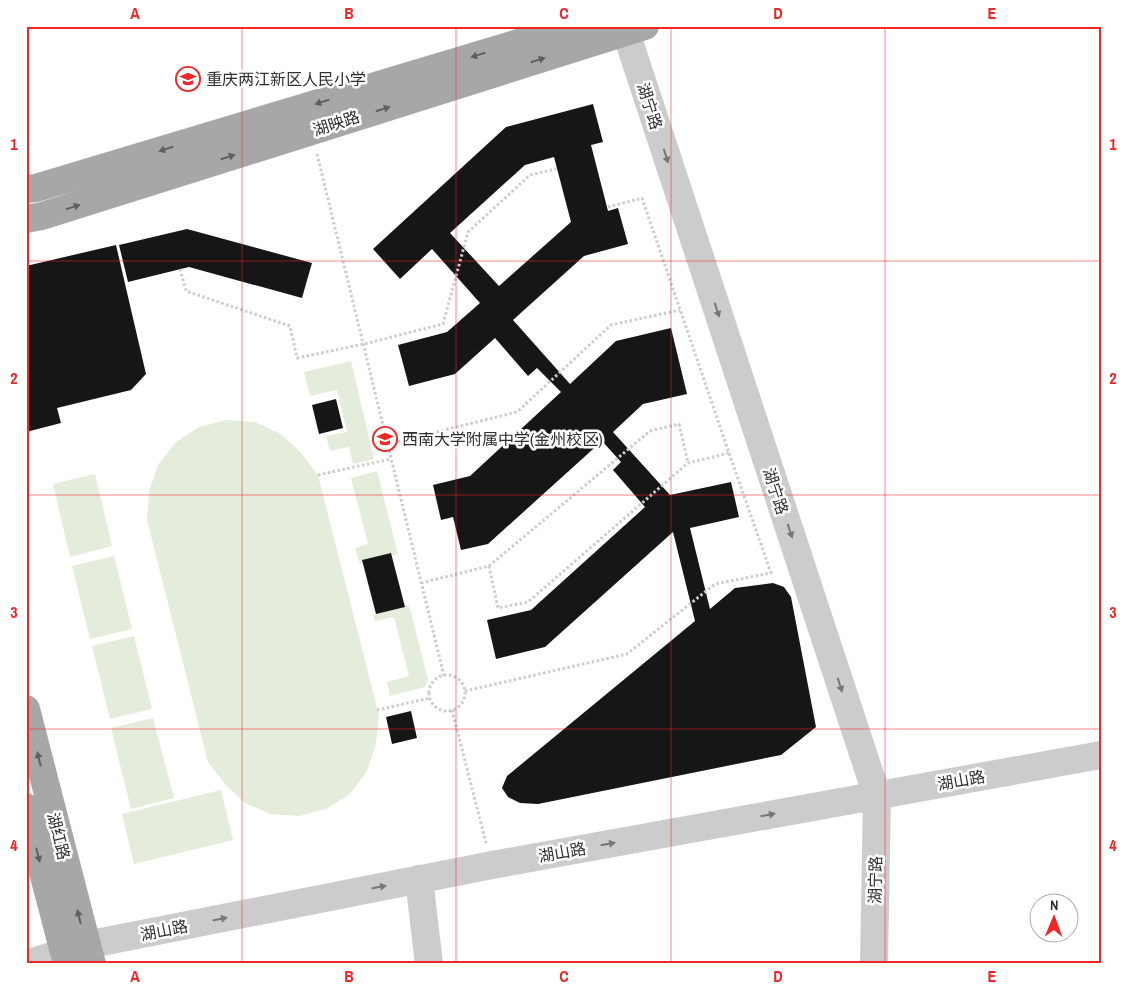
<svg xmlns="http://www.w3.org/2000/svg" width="1127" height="990" font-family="'Archivo Narrow','Noto Sans SC',sans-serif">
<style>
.green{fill:#e4eddb}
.building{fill:#161616;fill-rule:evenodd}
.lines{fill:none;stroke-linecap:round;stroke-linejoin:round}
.path{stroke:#ccc;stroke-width:3;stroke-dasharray:2.5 2.5;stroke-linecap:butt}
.minor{stroke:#ccc;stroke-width:28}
.major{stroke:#a7a7a7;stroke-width:28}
.oneway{fill:#5f5f5f}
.oneway2{fill:#767676}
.grid{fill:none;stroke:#f12627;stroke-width:1;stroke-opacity:0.55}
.labels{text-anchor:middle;stroke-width:5;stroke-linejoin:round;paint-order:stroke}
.poi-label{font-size:16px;fill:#2f2f2f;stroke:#fff;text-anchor:start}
.street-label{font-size:16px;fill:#2f2f2f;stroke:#fff}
.neatline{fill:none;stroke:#f12627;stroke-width:2}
.grid-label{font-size:16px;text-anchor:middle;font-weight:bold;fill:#f12627}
</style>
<rect width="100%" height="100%" fill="#fff"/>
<path class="green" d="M351,361L374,459L353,464L349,447L330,451L326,436L347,432L337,390L310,396L304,372Z
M227,420L255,422L281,434L301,453L318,475L379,716L376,744L367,771L350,794L326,809L299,816L270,814L245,803L225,784L208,762L147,520L149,491L158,465L176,442L199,427Z
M377,471L398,554L392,556L391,553L363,560V563L360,564L355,548L368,544L351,478Z
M95,474L112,546L70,557L53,484Z
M114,556L132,629L90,639L72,566Z
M409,605L428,679L425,687L390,696L387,682L409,676L394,617L375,621L373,614H376L404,607V606Z
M134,636L152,709L110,719L92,646Z
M153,718L174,798L131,809L111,728Z
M221,790L233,840L134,864L122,814Z"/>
<path class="building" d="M593,104L603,142L591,145L608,211L618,208L628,244L584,256L513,320L570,384L616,341L671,328L687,394L643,404L613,432L670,495L731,482L739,517L690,528L710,609L735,588L773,583L784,587L791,597L816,727L781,755L538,804L520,803L508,797L502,788L507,776L695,621L673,532L545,647L496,659L487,620L531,610L645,507L613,470L621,462L602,441L488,544L461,550L453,517L441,520L433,485L470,476L561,392L537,368L528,376L495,338L455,374L409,386L398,345L447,332L480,303L432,249L400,279L373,249L506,127ZM554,157L571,222L499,286L450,233L525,165Z
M187,229L312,263L302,298L189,267L128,282L119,245Z
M116,245L146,374L131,390L57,408L61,423L26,432V266Z
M336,399L343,428L319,434L312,405Z
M391,553L405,607L376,614L362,560Z
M411,711L417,738L392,744L386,717Z"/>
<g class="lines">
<path class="path" d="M317,154L444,676
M180,269L186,291L290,326L297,358L364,344L443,324L468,232L530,175L556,169
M388,444L517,412L611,325L680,310
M318,475L391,459
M489,566L498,608L528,602L688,463L729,453
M421,583L489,566L650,431L679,424L688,463
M429 693a18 18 0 1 1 36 0a18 18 0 1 1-36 0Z
M465,691L627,654L715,584L771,573L729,453L642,198L608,207
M377,710L430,698
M452,710L486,843"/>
<path class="minor" d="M624,26L877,796L874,964
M419,879L429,964
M26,964L86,945L492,865L1101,755"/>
<path class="major" d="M26,189L36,188L575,26
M26,219L42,216L645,26
M26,709L92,964
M26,807L67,964"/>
</g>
<defs><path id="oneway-solid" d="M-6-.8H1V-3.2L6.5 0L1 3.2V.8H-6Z" transform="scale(1.25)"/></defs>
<g class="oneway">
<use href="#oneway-solid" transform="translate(478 55) rotate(163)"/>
<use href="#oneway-solid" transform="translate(538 60) rotate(-17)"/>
<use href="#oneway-solid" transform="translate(322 102) rotate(163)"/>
<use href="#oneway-solid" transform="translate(383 109) rotate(-17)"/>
<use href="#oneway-solid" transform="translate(166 149) rotate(163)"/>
<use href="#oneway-solid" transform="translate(228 157) rotate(-18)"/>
<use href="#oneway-solid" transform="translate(73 207) rotate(-18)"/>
<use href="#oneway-solid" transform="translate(39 759) rotate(-104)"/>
<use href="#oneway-solid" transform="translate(38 855) rotate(76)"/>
<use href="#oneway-solid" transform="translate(79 917) rotate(-104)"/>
</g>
<g class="oneway2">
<use href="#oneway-solid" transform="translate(666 156) rotate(72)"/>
<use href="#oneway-solid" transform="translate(717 310) rotate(72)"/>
<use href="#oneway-solid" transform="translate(790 531) rotate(72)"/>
<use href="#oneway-solid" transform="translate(840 685) rotate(72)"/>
<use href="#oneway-solid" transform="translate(768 815) rotate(-10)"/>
<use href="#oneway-solid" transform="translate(608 844) rotate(-10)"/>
<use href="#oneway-solid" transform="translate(379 887) rotate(-11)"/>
<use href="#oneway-solid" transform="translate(220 919) rotate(-11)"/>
</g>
<path class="grid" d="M242,26V964M456,26V964M671,26V964M885,26V964M26,261H1101M26,495H1101M26,729H1101"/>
<defs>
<symbol id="school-ring" viewBox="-11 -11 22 22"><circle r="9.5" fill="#fff" stroke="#f12627" stroke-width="1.5"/><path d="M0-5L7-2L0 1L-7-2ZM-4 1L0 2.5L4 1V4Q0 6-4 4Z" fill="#f12627"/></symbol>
</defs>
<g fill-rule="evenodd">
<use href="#school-ring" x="174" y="65" width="28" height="28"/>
<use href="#school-ring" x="371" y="425" width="28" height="28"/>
</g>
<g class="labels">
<g class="poi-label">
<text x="206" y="85">重庆两江新区人民小学</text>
<text x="402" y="445">西南大学附属中学(金州校区)</text>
</g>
<g class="street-label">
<text transform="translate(650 106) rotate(72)" y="6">湖宁路</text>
<text transform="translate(336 123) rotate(-18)" y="6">湖映路</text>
<text transform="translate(776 491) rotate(72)" y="6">湖宁路</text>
<text transform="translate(961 780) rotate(-10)" y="6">湖山路</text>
<text transform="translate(59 836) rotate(76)" y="6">湖红路</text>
<text transform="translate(562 852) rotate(-10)" y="6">湖山路</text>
<text transform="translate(875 880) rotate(-89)" y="6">湖宁路</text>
<text transform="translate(164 930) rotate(-11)" y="6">湖山路</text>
</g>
</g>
<rect width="1127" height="990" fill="none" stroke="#ffffff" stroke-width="55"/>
<g transform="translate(1054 918) rotate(1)"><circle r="24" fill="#ffffff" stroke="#acacac"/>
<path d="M0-4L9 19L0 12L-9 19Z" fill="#f12627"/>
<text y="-8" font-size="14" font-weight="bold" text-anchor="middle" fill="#2f2f2f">N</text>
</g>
<rect x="28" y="28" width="1072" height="934" class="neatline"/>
<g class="grid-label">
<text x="135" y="19">A</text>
<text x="349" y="19">B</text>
<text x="564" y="19">C</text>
<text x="778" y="19">D</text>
<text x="992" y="19">E</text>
<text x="14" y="150">1</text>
<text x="1113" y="150">1</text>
<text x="14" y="384">2</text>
<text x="1113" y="384">2</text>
<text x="14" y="618">3</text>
<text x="1113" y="618">3</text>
<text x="14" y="851">4</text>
<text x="1113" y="851">4</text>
<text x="135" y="982">A</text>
<text x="349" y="982">B</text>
<text x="564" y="982">C</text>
<text x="778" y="982">D</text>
<text x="992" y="982">E</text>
</g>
</svg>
